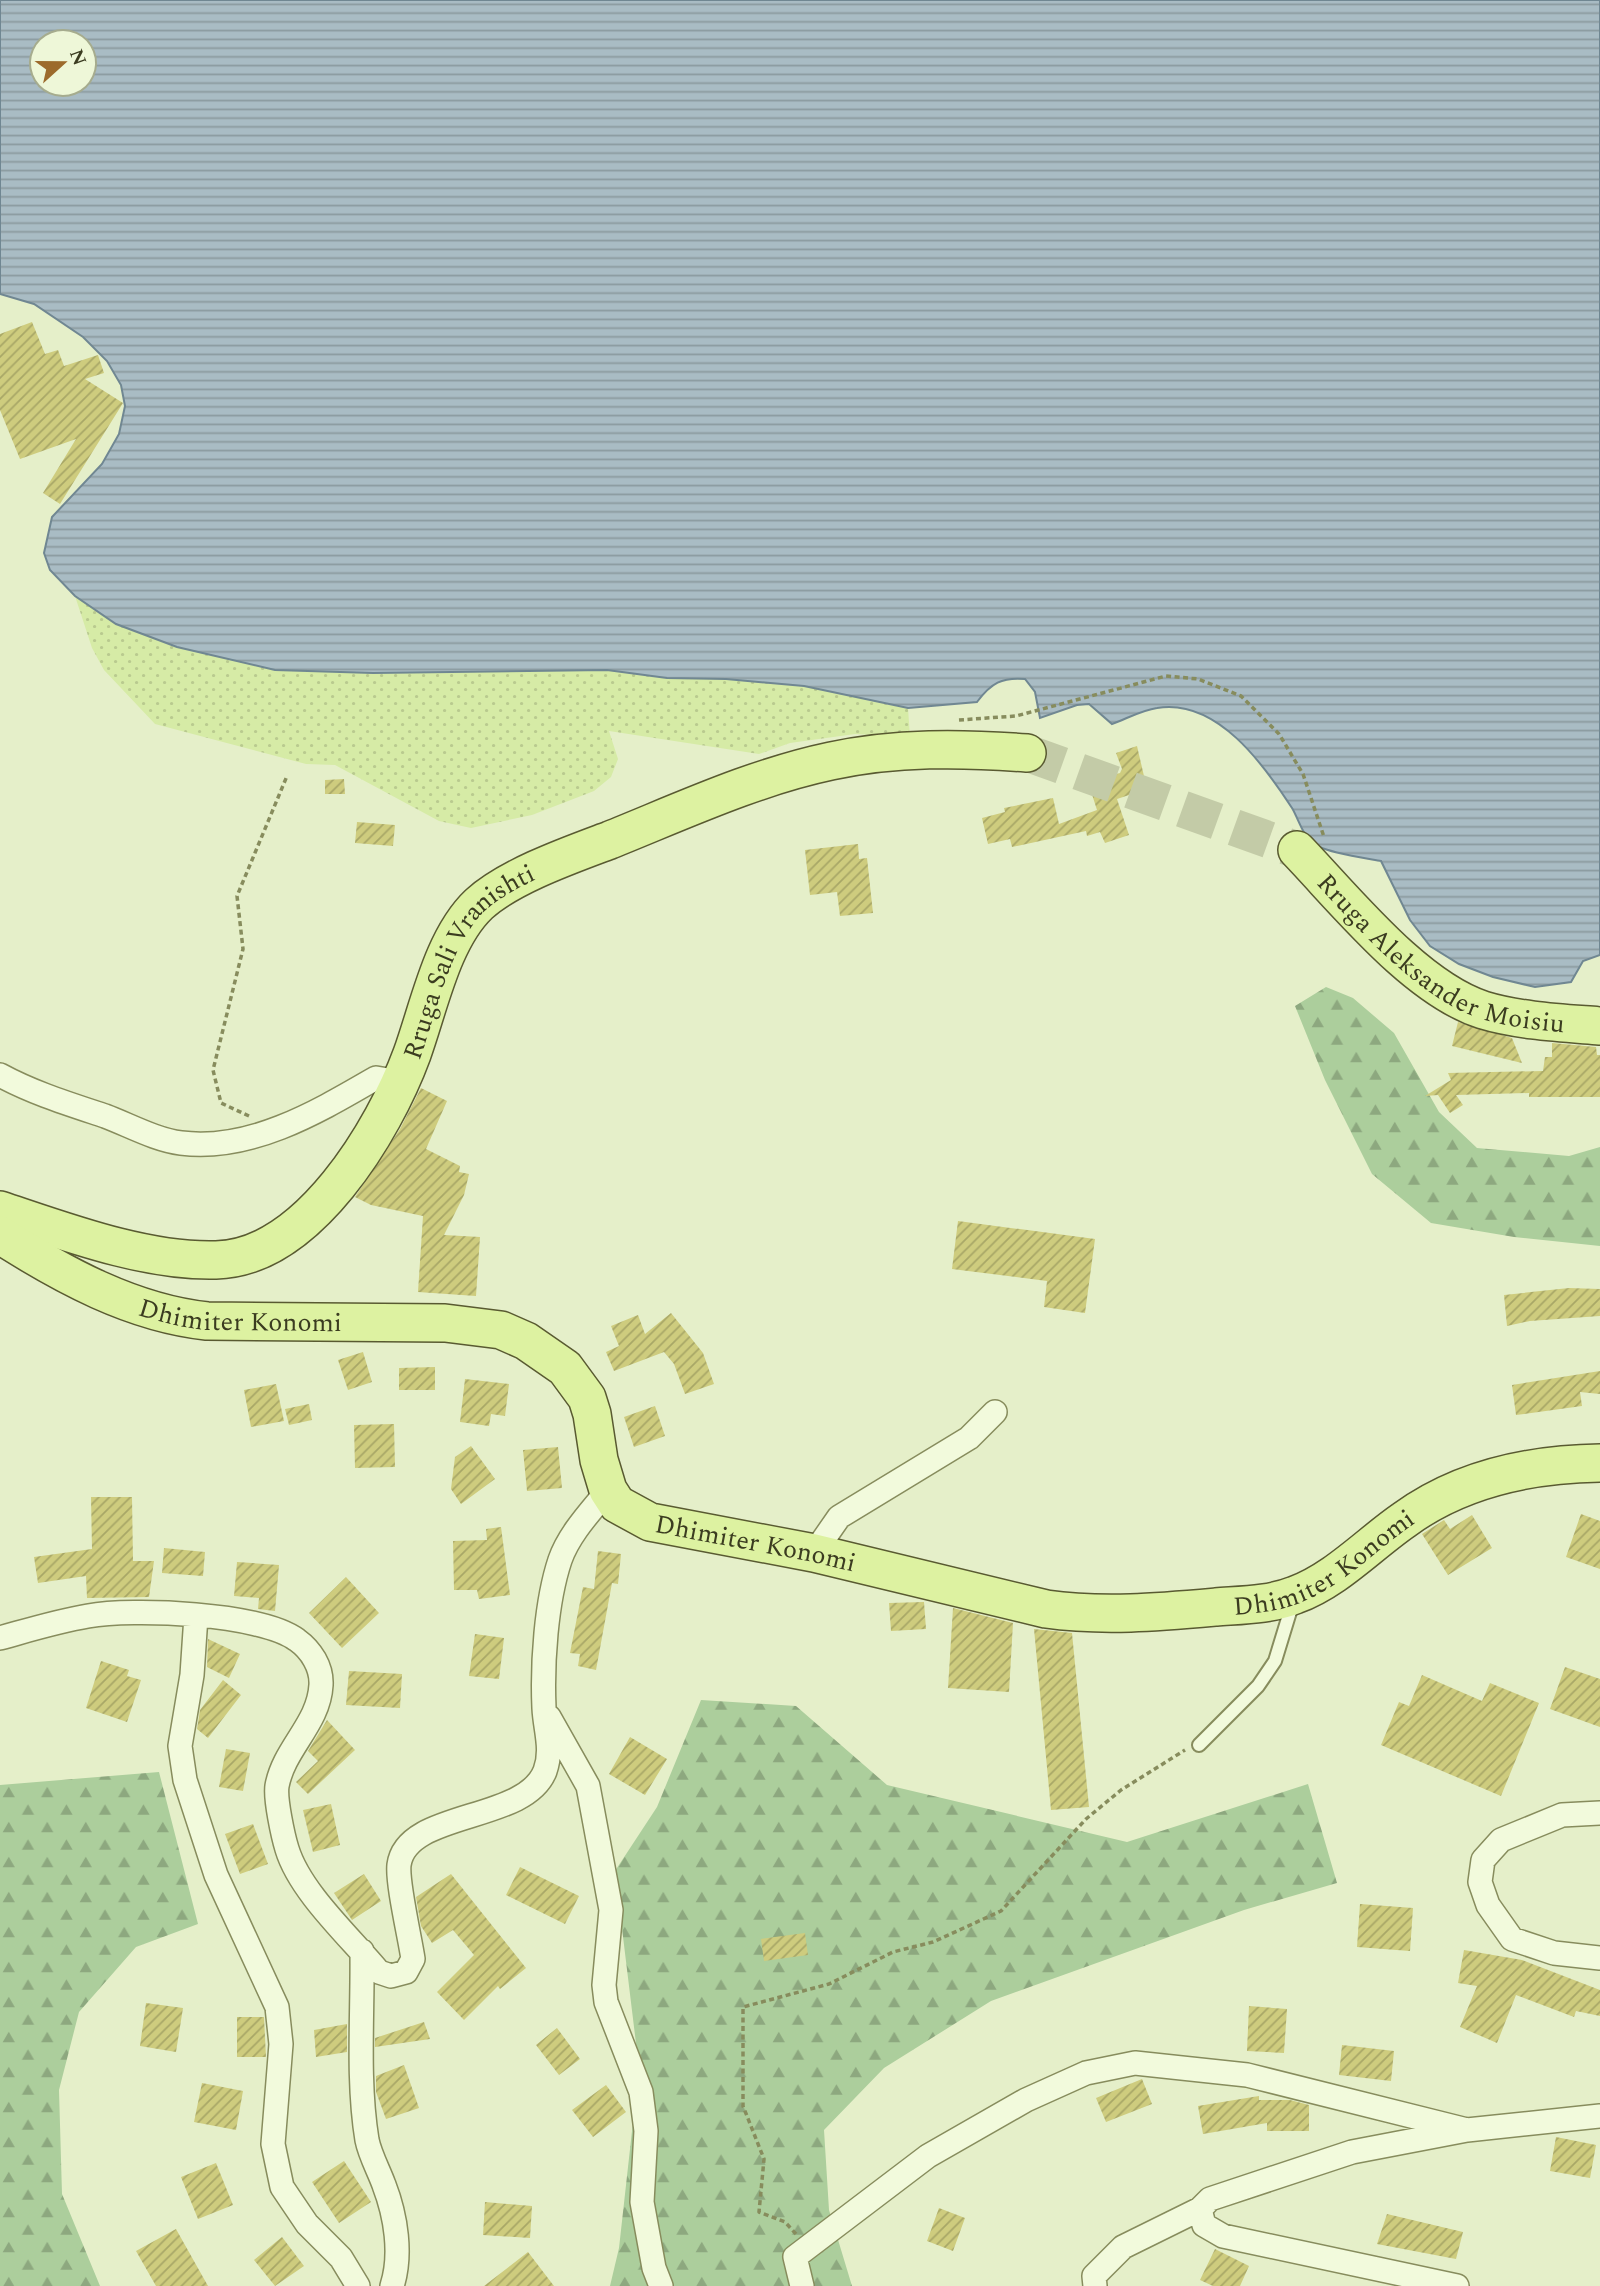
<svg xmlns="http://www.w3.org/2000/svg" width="1600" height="2286" font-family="Spectral,serif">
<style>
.forest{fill:url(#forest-firs)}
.sand{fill:url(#sand-dots)}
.water{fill:url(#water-rules);stroke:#708792;stroke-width:2;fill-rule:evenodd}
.building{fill:url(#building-hatch)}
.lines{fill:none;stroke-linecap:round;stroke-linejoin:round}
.primary-tunnel{stroke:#c3cba7;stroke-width:37;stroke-dasharray:37 18;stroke-linecap:butt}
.service-casing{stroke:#878c5d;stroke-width:16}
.minor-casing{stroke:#878c5d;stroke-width:26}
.primary-casing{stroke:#595a31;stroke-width:40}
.path{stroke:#878c5d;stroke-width:3.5;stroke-dasharray:5 3.5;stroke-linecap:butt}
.service{stroke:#f2fadc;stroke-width:12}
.minor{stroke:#f2fadc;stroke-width:23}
.primary{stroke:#ddf2a1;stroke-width:37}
.labels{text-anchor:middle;stroke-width:7;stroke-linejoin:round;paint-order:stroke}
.street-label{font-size:26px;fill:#3b3c20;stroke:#eef7d8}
</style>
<defs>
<pattern id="forest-firs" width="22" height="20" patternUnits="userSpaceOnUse" patternTransform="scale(1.75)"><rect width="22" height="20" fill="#acce9c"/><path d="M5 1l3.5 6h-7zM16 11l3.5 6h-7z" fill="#8da87f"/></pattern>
<pattern id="sand-dots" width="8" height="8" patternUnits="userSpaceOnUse" patternTransform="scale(1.75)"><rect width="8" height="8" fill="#d6eba6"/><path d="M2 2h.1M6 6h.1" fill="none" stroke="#b9ca8f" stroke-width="1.8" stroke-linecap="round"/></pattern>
<pattern id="water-rules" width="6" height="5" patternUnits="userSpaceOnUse" patternTransform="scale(1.75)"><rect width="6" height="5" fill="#a9bcc4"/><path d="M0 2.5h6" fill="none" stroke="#8b9a9f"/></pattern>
<pattern id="building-hatch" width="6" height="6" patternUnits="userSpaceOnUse" patternTransform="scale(1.75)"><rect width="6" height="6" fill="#cecc7e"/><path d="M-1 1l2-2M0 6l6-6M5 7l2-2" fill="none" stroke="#a8a767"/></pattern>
</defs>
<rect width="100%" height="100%" fill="#e5efc9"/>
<path class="forest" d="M1326,987L1353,998L1394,1033L1439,1112L1477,1148L1569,1156L1600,1147V1246L1514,1237L1431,1223L1372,1174L1325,1080L1295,1006Z
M701,1700L796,1706L887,1785L1127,1842L1308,1784L1337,1883L1244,1910L991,2001L884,2068L824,2130L829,2210L852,2286H610L619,2248L639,2068L615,1871L657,1807Z
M159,1772L198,1924L136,1947L79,2012L59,2090L62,2194L100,2286H0V1785Z"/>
<path class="sand" d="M75,596L116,624L372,673L607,670L667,678L726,679L804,686L908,708L910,737L855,734L790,743L759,754L609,731L618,759L611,777L594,791L532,815L471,828L439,821L335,765L306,764L155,724L104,670L92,648Z"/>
<path class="water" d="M0,0H1600V955L1583,961L1571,982L1535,987L1493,977L1459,964L1430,946L1410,920L1381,861C1365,858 1320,852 1310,841C1302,833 1298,818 1292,808C1264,765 1217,698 1157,708C1142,710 1126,719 1112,724L1089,704L1077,705L1040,718L1035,692L1025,679C1002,677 991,683 977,702L908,708L804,686L726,679L667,678L607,670L373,673L275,670L177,647L116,624L75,596L50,570L44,553L52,517L102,464L119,434L125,406L121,385L107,361L83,337L34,304L0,294ZM42,42H84V84H42Z"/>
<path class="building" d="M32,322L45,354L58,350L64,366L98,355L104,373L85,379L123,403L60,504L43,493L76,439L20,459L0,410V334Z
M1137,746L1147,789L1117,799L1129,835L1105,843L1100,832L1087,836L1086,831L1012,847L1010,839L988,844L982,818L1005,812L1004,808L1053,798L1059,824L1097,810L1088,782L1120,773L1122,769L1116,753Z
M344,779L345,794H325V780Z
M357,822L395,825L393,846L355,843Z
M858,844L859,859L867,858L873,913L840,916L837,892L810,895L805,850Z
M1458,1022L1512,1038L1522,1063L1452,1046Z
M1552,1043L1596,1047L1597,1055H1600V1097H1529V1093L1456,1095L1463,1105L1450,1113L1438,1095L1425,1096L1451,1080L1448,1073L1543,1071L1545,1057H1552Z
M421,1088L447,1101L426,1149L460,1166L459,1172L469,1174L464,1195L444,1235L480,1237L476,1296L418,1292L423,1216L371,1205L355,1197L400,1129Z
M958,1221L1095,1239L1085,1313L1044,1307L1047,1281L952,1269Z
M1569,1288L1600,1289V1316L1530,1321L1507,1326L1504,1295Z
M671,1313L703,1353L714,1384L685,1394L674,1364L664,1352L614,1371L606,1352L619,1346L611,1326L638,1315L645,1334Z
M363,1352L372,1382L348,1390L338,1360Z
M435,1367V1390H399V1368Z
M1600,1371V1394L1580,1392L1582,1406L1516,1415L1512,1385Z
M465,1379L509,1384L505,1416L491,1414L489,1426L460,1422Z
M276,1384L284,1421L251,1427L244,1390Z
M309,1404L312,1420L289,1425L285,1409Z
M655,1406L665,1436L634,1447L624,1417Z
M394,1424L395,1467L355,1468L354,1425Z
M471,1446L495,1479L461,1504L451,1489L455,1457Z
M558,1447L562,1488L527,1491L523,1450Z
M91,1497H132L133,1561H154L149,1597L87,1598L86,1576L38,1583L34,1557L92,1549Z
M1581,1514L1600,1521V1569L1566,1557Z
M1472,1515L1492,1548L1448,1575L1422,1534L1444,1520L1450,1529Z
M501,1527L510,1595L479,1599L477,1590H454L453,1541L487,1540L486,1529Z
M164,1548L205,1552L203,1576L162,1573Z
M598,1551L621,1554L618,1584L612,1583L596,1670L578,1666L580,1654L570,1653L583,1587L594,1589Z
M237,1562L279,1565L275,1611L258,1609L259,1598L234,1596Z
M346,1577L379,1613L342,1648L309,1613Z
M924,1602L926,1629L891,1631L889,1603Z
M953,1608L1013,1623L1009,1692L948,1688Z
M1034,1629L1072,1633L1089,1807L1051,1810Z
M475,1634L504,1638L499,1679L469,1676Z
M208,1639L240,1654L229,1678L207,1667Z
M101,1661L129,1670L127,1676L141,1680L127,1722L86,1708Z
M1565,1667L1600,1679V1727L1550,1709Z
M349,1671L402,1674L400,1708L346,1705Z
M1422,1675L1482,1701L1490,1683L1539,1703L1501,1796L1381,1745L1399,1702L1409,1706Z
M223,1680L241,1695L208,1738L197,1729L200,1710Z
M327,1720L355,1750L308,1794L296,1782L318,1761L308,1751Z
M630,1737L667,1759L645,1795L609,1774Z
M226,1749L250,1753L243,1791L219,1787Z
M331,1804L340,1845L313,1852L303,1810Z
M253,1824L268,1864L240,1874L225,1834Z
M520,1867L579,1896L565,1924L506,1895Z
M364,1874L381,1901L352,1920L334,1893Z
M451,1874L526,1968L500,1989L498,1986L464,2020L437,1992L474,1955L453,1930L432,1943L421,1926L416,1897Z
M1360,1904L1413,1908L1410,1951L1357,1947Z
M805,1933L808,1955L764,1961L761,1939Z
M1464,1950L1522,1960L1600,1990V2016L1576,2011L1574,2017L1516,1995L1497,2043L1460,2027L1477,1986L1458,1983Z
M146,2003L183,2008L176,2052L140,2046Z
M1249,2006L1287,2009L1284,2053L1247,2051Z
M237,2017H264L266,2057H237Z
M424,2022L430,2039L375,2047V2038Z
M347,2024V2052L316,2057L314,2030Z
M557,2028L580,2059L559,2075L536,2045Z
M1342,2045L1394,2051L1391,2081L1339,2075Z
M404,2065L419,2108L386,2119L376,2092V2076Z
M1142,2079L1152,2104L1106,2122L1096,2098Z
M202,2083L243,2091L236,2130L194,2122Z
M606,2085L626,2112L593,2137L572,2110Z
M1259,2096V2100H1290L1309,2105V2131H1267V2123L1203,2134L1198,2106Z
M1556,2137L1596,2145L1590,2178L1550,2171Z
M344,2161L371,2202L339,2223L312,2182Z
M216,2163L233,2205L198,2219L181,2177Z
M485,2202L532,2206L530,2238L483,2235Z
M939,2208L965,2218L953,2251L927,2241Z
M1387,2214L1463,2232L1456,2259L1377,2244Z
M176,2229L208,2286H156L136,2251Z
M282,2237L304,2266L275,2286L254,2260Z
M1215,2249L1249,2266L1240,2286H1213L1200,2280Z
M528,2252L554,2286H484Z"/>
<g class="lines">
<path class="primary-tunnel" d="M1027,753L1297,850"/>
<defs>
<path id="service" d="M1199,1745L1258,1686L1275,1661L1293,1602"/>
<path id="minor" d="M0,1075C33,1093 69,1104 105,1116C129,1125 156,1140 181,1143C251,1152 319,1111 376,1078L400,1082
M814,1553L839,1517L969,1438L995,1412
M196,1616L192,1675L180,1746L185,1780L216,1875L277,2007L281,2044L273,2144L282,2187L307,2224L341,2258L358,2286
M0,1638C29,1630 58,1621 88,1616C132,1608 261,1613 297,1640C311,1650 322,1667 321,1685C319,1724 284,1748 277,1786C275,1799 283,1836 287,1849C300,1892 350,1937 379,1972L391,1976L406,1972L413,1959C410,1938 397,1883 399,1865C406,1810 525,1823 545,1771C553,1749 545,1730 544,1708C542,1664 546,1602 560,1560C569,1534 591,1511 608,1490
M549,1717L588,1786L611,1910L604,1985L606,2002L641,2092L646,2131L642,2202L654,2268L661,2286
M1600,1813L1562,1815L1501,1840L1483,1860L1480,1882L1488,1905L1512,1939L1554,1953L1600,1958
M362,1951C363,2012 357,2079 367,2140C370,2155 379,2171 384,2185C396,2216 402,2255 392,2286
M802,2286L795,2257L928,2156L1026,2100L1086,2073L1135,2063L1247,2075L1467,2130
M1095,2286L1094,2276L1123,2247L1200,2209
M1457,2286L1223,2236L1204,2225L1200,2209L1210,2199L1352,2152L1467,2130L1600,2116"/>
<g id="primary">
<path id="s1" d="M1297,850C1346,901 1415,988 1483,1010C1519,1021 1563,1023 1600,1026"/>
<path id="s2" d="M0,1210C66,1232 146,1262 216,1260C308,1258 384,1130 412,1054C429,1007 442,939 479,904C510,876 570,855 610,840C682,811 755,777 831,761C896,747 962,748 1027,753"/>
<path id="s3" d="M0,1235C63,1275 132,1313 207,1321L445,1323L501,1330L526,1341L565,1368L587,1398L592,1414L599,1460L608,1490L617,1504L650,1522L814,1553L1046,1609C1103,1617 1159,1612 1216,1607C1242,1605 1270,1605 1295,1595C1336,1580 1368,1545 1404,1520C1460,1479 1531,1464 1600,1463"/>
</g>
</defs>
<use href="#service" class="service-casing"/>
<use href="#minor" class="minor-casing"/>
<use href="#primary" class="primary-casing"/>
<path class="path" d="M959,720L1016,716L1166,676L1198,679L1241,696L1279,734L1303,774L1324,837
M249,1116L221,1103L213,1070L243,949L237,896L287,776
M796,2234L785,2222L759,2212L764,2159L743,2106V2007L829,1984L893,1952L933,1942L1001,1911L1086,1819L1121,1790L1185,1750"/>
<use href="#service" class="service"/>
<use href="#minor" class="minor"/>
<use href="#primary" class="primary"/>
</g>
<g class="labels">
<g class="street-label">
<text dy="9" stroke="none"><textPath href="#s1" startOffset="184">Rruga Aleksander Moisiu</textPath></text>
<text dy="9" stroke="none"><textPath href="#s2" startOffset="634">Rruga Sali Vranishti</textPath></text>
<text dy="9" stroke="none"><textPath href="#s3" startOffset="259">Dhimiter Konomi</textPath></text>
<text dy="9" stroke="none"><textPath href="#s3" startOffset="889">Dhimiter Konomi</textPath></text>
<text dy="9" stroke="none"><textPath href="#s3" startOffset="1477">Dhimiter Konomi</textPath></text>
</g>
</g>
<g transform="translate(63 63) rotate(69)"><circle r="33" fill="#eef7d8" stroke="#a6ac8e" stroke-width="2"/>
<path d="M0-5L12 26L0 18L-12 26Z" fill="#9c6b2c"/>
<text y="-10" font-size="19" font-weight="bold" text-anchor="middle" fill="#3b3c20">N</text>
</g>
</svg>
